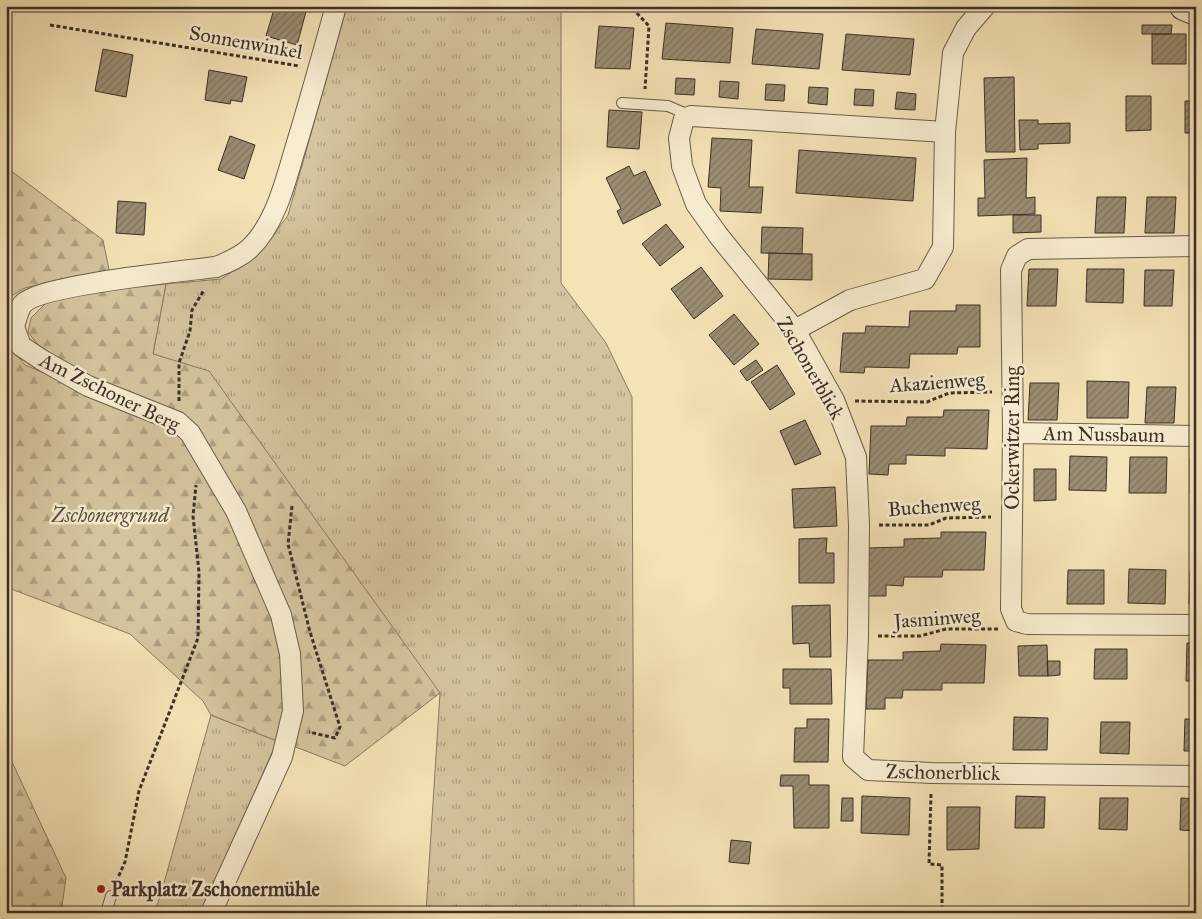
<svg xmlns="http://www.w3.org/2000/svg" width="1202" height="919" font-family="'IM FELL Great Primer',serif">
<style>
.grass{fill:url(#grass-tufts);stroke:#887a64}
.forest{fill:url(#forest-firs);stroke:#887a64}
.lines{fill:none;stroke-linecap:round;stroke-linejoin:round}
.stream{stroke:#847761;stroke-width:6}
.building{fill:url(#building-hatch);stroke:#3b3029}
.lane-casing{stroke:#695d4c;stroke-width:12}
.street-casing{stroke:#695d4c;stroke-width:22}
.secondary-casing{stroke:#3b3029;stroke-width:30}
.path{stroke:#3b3029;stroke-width:3;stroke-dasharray:4 2.5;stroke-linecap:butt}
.lane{stroke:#f8edd0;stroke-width:10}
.street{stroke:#f8edd0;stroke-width:20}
.secondary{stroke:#f8edd0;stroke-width:28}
.poi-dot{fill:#8f2418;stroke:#f8edd0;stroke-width:2}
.labels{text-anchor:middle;stroke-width:5;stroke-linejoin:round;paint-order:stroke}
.street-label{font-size:20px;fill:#3b3029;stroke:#f8edd0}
.park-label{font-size:20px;font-style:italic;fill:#5a4e40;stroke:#f8edd0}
.poi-label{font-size:20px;font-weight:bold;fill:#3b3029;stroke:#f8edd0;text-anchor:start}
</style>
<defs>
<pattern id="grass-tufts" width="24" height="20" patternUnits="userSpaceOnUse" patternTransform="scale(1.25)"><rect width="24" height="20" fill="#d5c59e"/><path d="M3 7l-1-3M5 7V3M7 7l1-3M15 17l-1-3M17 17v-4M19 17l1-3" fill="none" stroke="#aea081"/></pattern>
<pattern id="forest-firs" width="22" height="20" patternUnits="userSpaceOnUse" patternTransform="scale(1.25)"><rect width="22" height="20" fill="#d5c59e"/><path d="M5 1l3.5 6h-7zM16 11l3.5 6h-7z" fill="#aea081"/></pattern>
<pattern id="building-hatch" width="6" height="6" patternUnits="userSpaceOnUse" patternTransform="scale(1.25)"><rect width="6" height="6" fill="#9b8d72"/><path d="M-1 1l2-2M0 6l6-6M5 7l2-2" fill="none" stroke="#80745e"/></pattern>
</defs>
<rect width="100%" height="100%" fill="#f4e3b6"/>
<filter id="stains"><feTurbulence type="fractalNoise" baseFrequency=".004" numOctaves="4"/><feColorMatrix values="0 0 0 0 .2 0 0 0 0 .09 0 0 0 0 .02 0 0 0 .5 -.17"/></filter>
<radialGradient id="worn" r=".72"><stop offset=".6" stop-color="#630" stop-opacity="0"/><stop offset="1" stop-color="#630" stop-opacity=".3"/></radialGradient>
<path class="grass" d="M347,6H561V283L606,343L632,397L634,913H426L440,693L153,354L166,284L221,279L257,255L271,239L288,215Z
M211,715L277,741L202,913H154L160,897Z"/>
<path class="forest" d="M6,167L103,240L110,274L65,282L45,283L25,288L6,299Z
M166,284L153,354L209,371L440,693L345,766L293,746L298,653L197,431L91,378L43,352L28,332L31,318L49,300L71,294Z
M6,342L25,365L173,427L184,439L229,517L275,619L283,661L286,710L277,741L211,715L203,701L130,634L6,587Z
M6,749L66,878L61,913H6Z"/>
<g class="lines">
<path class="stream" d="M6,864L9,913"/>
</g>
<path class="building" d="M275,6H301L307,8L297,45L266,36Z
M824,6H891L890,11Z
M666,23L733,28L730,63L662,59Z
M1142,25H1172L1171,34H1142Z
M599,26L634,28L630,69L595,68Z
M756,29L823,34L819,69L752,64Z
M846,34L914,39L910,75L842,70Z
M1152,34H1186V64H1152Z
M103,49L133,55L126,97L95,91Z
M209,70L247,77L242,102L231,100L230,104L205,100Z
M1014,77L1015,152H986L984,78Z
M676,78L695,79L694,95L675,94Z
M720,81L739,82L738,99L719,97Z
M766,84L785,85L784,101L765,100Z
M809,87L828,88L827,105L808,103Z
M855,89L874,90L873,106L854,105Z
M897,92L916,94L915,110L895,109Z
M1126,96H1151V130L1126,131Z
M1185,101H1196V133H1185Z
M609,110L642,112L639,149L607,147Z
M1019,120H1038V124L1070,123V143L1038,144V149L1020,150Z
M230,136L255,145L244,179L218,170Z
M712,138L752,140L749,187H763L761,213L720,211L721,188L708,187Z
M799,150L916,158L913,201L796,193Z
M1027,158L1026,198L1035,197V214L978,216V198H985L984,160Z
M629,166L634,176L645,171L661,205L623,224L617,211L621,209L606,178Z
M1097,197H1126L1124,233H1095Z
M1147,197H1176L1174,233H1145Z
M1195,198L1196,235H1193Z
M118,201L146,203L144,235L116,233Z
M1013,215H1041V232L1013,233Z
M666,224L684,247L660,266L642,244Z
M762,227L803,228L802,254L761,253Z
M769,253L812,254V280L768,279Z
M701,267L723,296L694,319L671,289Z
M1029,269H1058L1056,306H1027Z
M1087,269H1124L1123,303L1086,302Z
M1145,270H1174L1172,306H1144Z
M956,305H980V347H958L957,354H910L909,368L865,367L864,373L840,372L843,333H865L866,326L909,327L910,311H956Z
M734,314L759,344L734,365L709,335Z
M756,360L763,370L747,381L740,371Z
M777,365L795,394L770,410L751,382Z
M1087,381L1129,382L1128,418H1087Z
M1030,383H1059L1057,420H1028Z
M1147,387H1176L1174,423H1145Z
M944,410H989L987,449L945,448V456L906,455V464H889L888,475L869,474L871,426H906L907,417H943Z
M805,420L821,454L795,465L780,431Z
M1070,456L1107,457L1106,491L1069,490Z
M1130,457H1167L1166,493H1129Z
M1190,458H1196V494H1190Z
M1034,469H1056V500L1034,501Z
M835,487L837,526L794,528L792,489Z
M941,532H986L984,570H943L942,577H904L903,586L886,585V596H866L868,548L904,547V539L941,538Z
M827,538L826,553H834V583H799V539Z
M1129,569L1166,570L1165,604L1128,603Z
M1068,570H1104V604H1067Z
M1190,570H1196V604H1189Z
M830,605L831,657H810L809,643L793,644L792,606Z
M1187,643H1196V681H1186Z
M941,644L986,645L984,683H942V690H903L902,698H885V709H866L868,660H903V652L940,651Z
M1047,645L1048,676H1019L1018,646Z
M1095,649H1127V679H1094Z
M1047,661H1060V675L1048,676Z
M783,669H831L832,704H790V688H783Z
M1014,717L1048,718L1047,750H1013Z
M807,719H829L828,762H794L795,728H807Z
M1185,719H1196V751H1184Z
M1101,722H1130L1129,754L1100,753Z
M781,775H809V785H829V828H794L793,786H780Z
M862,796L910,798L909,835L861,833Z
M1016,796L1045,797L1044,828H1015Z
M842,798H853V821H841Z
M1100,798H1128L1127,830L1099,829Z
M1181,798L1196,799V831L1180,830Z
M947,807H980L979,849L947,850Z
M731,840L751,842L749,864L729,862Z"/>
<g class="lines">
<defs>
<path id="lane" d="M622,103L668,106L691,116
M106,913L111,896"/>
<path id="street" d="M985,6L966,28L953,53L945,132L691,116L684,119L679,138L682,166L696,204L718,235L795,330L834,400L856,457L859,525L858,636L853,757L868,770L932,773L1196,776
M1196,246L1028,249L1017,256L1011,270L1013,433L1011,609L1016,621L1027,624L1196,625
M795,330L850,300L925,279L943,247L945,132
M1013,433L1196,436
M211,913L282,757L293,711L290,654L281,615L236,511L190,433L178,422L88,386L42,360L21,346L14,327C16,320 18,311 22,305C37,285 185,271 216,267C228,262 239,258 249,249C276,224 286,179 296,146C310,100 323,53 336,6"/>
<path id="secondary" d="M1184,6L1196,11"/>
</defs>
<use href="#lane" class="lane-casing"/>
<use href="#street" class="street-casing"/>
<use href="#secondary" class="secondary-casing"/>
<path class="path" d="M626,6L634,10L649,26L645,89
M50,25L299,66
M179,401V363L190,331L192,310L204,290
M855,401L927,402L949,393L992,392
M292,506L288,544L310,632L340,727L335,738L309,732
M879,525H929L946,518L991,517
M878,636H920L946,629H998
M931,794L929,864L942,865V913
M116,882L125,862L139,791L198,638L199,572L193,516L196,485"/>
<use href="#lane" class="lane"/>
<use href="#street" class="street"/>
<use href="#secondary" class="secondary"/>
</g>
<circle class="poi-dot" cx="101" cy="889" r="5"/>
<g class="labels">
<g class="street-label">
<text transform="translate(246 42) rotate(10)" y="7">Sonnenwinkel</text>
<text transform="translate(811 368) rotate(60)" y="7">Zschonerblick</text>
<text transform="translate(937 382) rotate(-4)" y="7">Akazienweg</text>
<text transform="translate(110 392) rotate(26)" y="7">Am Zschoner Berg</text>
<text transform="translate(1104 434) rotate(1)" y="7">Am Nussbaum</text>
<text transform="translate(1012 438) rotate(-90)" y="7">Ockerwitzer Ring</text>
<text transform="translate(934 506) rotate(-4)" y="7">Buchenweg</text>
<text transform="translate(937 618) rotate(-4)" y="7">Jasminweg</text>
<text transform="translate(943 772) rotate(1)" y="7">Zschonerblick</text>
</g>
<g class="park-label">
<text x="110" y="522">Zschonergrund</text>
</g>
<g class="poi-label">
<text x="111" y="896">Parkplatz Zschonermühle</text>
</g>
</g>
<rect width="1202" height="919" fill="none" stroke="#f4e3b6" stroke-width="25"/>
<rect x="8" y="8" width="1187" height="904" fill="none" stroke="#3b3029" stroke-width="2.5"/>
<rect x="12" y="12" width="1177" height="894" fill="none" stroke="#3b3029"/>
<rect width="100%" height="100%" filter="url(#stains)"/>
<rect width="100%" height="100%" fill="url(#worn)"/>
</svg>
